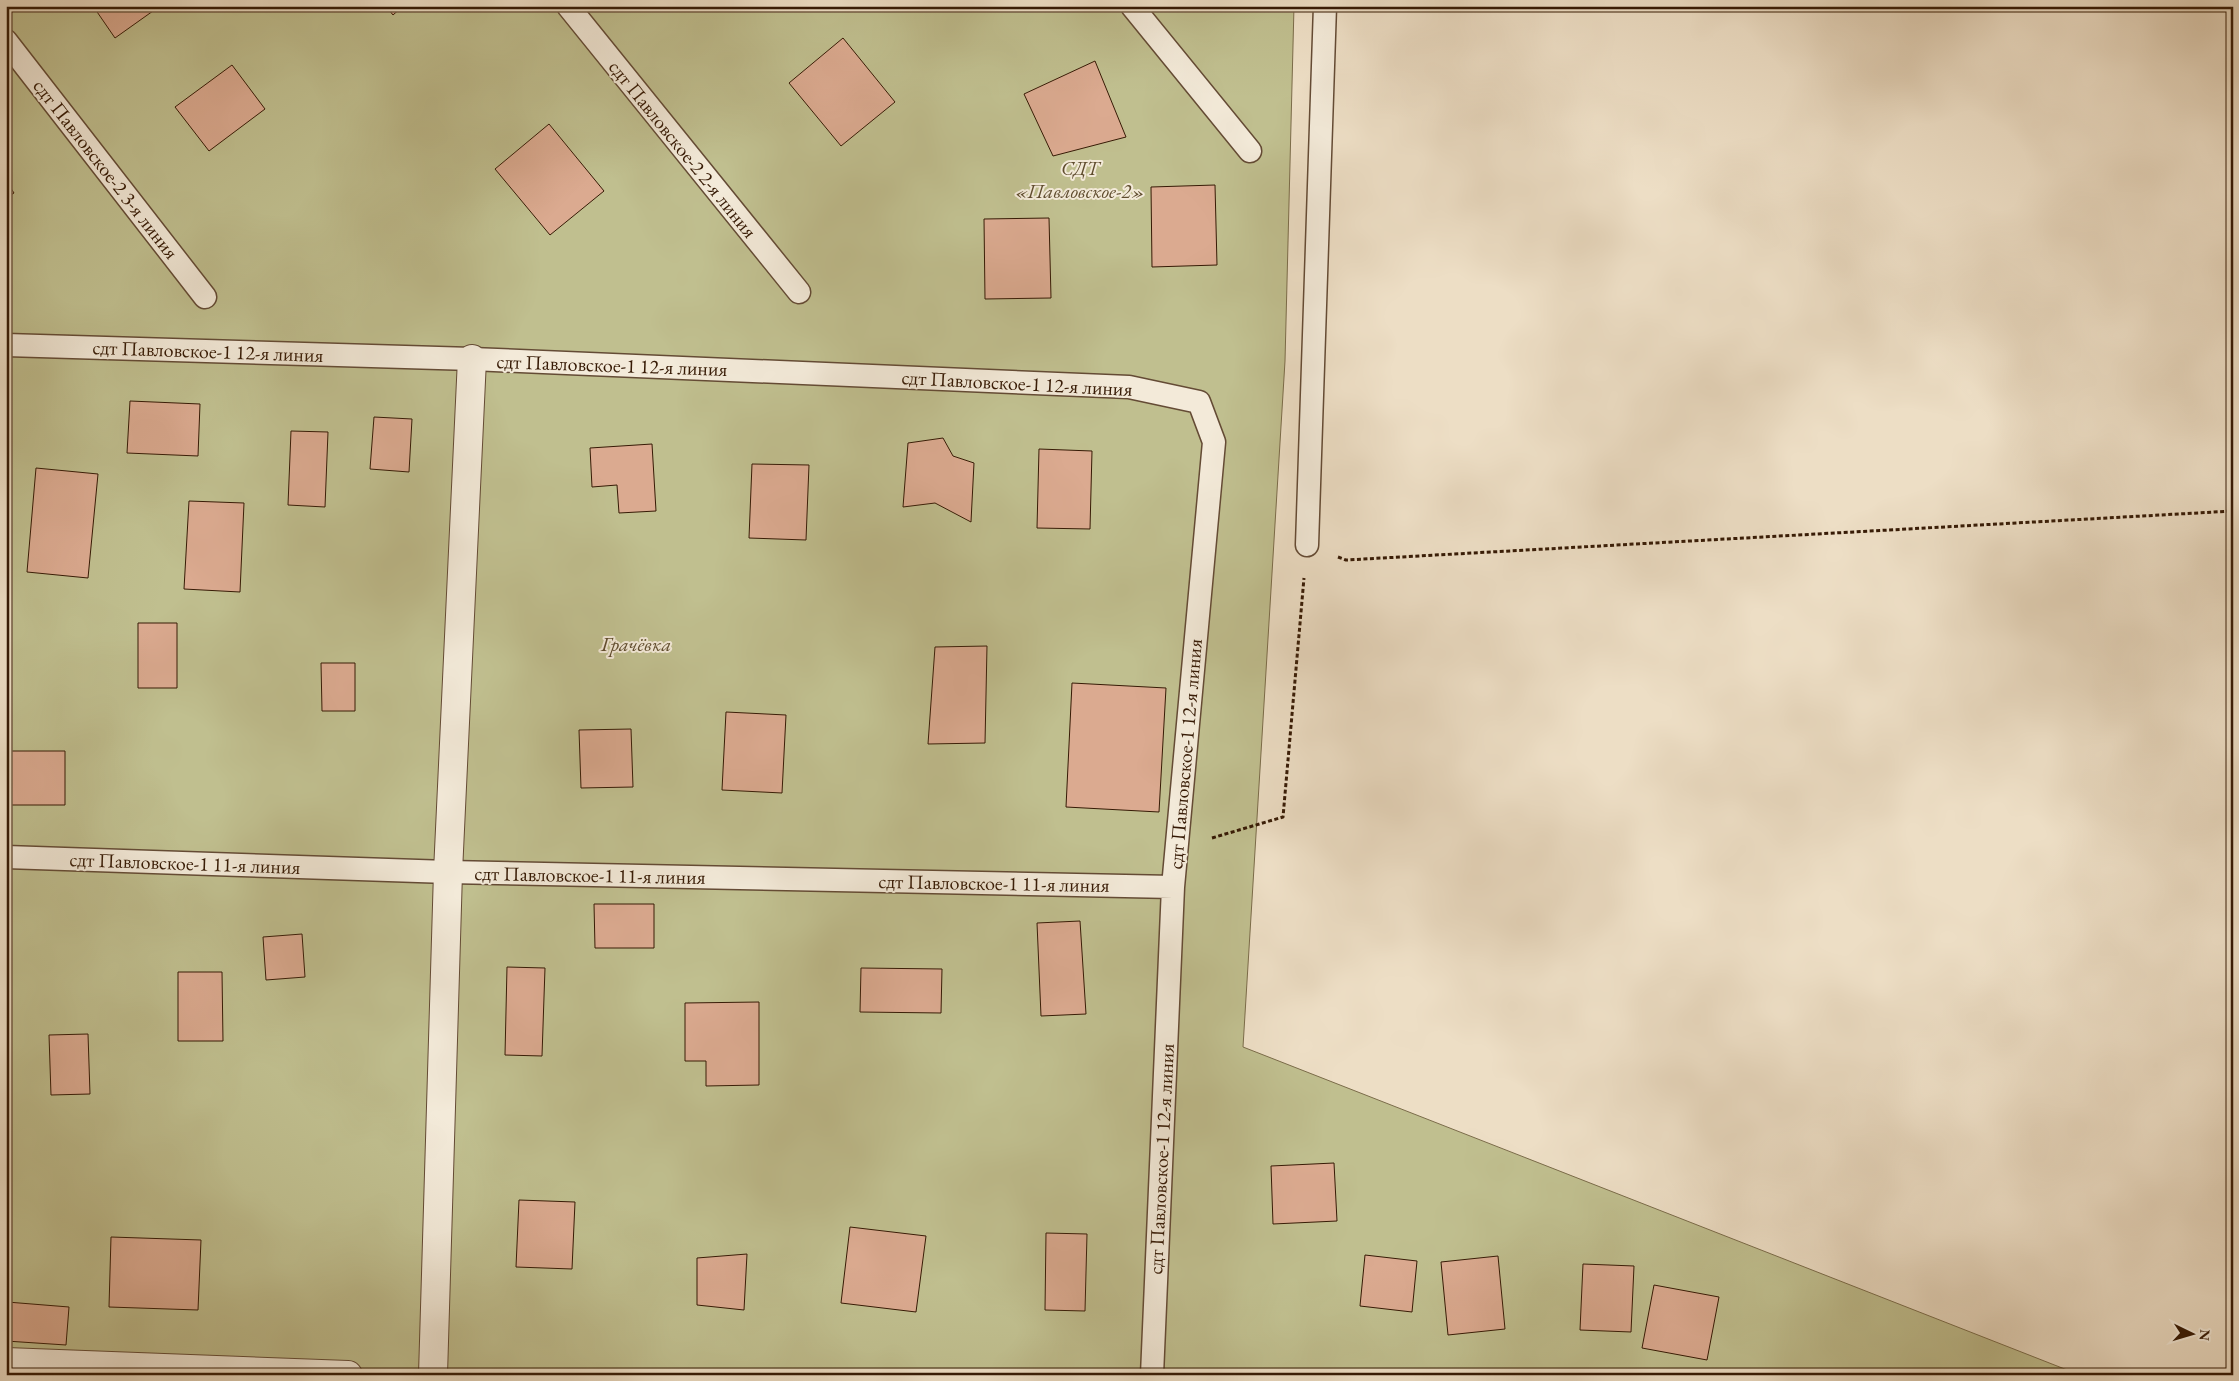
<svg xmlns="http://www.w3.org/2000/svg" width="2239" height="1381" font-family="'EB Garamond',serif">
<style>
.green{fill:#c0bf8f;stroke:#7b6c4a}
.building{fill:#dbaa90;stroke:#361a05}
.lines{fill:none;stroke-linecap:round;stroke-linejoin:round}
.service-casing{stroke:#644b35;stroke-width:25}
.minor-casing{stroke:#644b35;stroke-width:30}
.path{stroke:#361a05;stroke-width:3;stroke-dasharray:4 2.5;stroke-linecap:butt}
.service{stroke:#f3ead9;stroke-width:22}
.minor{stroke:#f3ead9;stroke-width:28}
.labels{text-anchor:middle;stroke-width:4;stroke-linejoin:round;paint-order:stroke}
.street-label{font-size:20px;fill:#361a05;stroke:#f3ead9}
.park-label{font-size:20px;font-style:italic;fill:#5f4c2e;stroke:#f3ead9}
</style>
<rect width="100%" height="100%" fill="#eddec5"/>
<filter id="stains"><feTurbulence type="fractalNoise" baseFrequency=".004" numOctaves="4"/><feColorMatrix values="0 0 0 0 .2 0 0 0 0 .09 0 0 0 0 .02 0 0 0 .5 -.17"/></filter>
<radialGradient id="worn" r=".72"><stop offset=".6" stop-color="#630" stop-opacity="0"/><stop offset="1" stop-color="#630" stop-opacity=".3"/></radialGradient>
<path class="green" d="M6,6H1294L1285,361L1243,1047L2080,1375H6Z"/>
<path class="building" d="M93,6H160L115,38Z
M386,6H403L393,15Z
M843,38L895,102L841,146L789,83Z
M1095,61L1126,137L1053,156L1024,94Z
M232,65L265,109L209,151L175,107Z
M549,124L604,191L550,235L495,169Z
M6,181L14,193L6,198Z
M1215,185L1217,265L1152,267L1151,187Z
M1049,218L1051,298L985,299L984,219Z
M130,401L200,404L198,456L127,453Z
M374,417L412,419L409,472L370,469Z
M291,431L328,432L325,507L288,505Z
M943,438L953,456L974,463L971,522L935,503L903,507L908,443Z
M652,444L656,511L619,513L617,485L592,487L590,448Z
M1039,449L1092,451L1090,529L1037,528Z
M752,464L809,465L806,540L749,538Z
M36,468L98,474L88,578L27,572Z
M189,501L244,503L240,592L184,589Z
M138,623H177V688H138Z
M987,646L985,743L928,744L935,647Z
M321,663H355V711H322Z
M1072,683L1166,688L1159,812L1066,807Z
M726,712L786,715L782,793L722,790Z
M631,729L633,787L581,788L579,730Z
M6,751H65V805H6Z
M594,904H654V948H595Z
M1080,921L1086,1014L1041,1016L1037,923Z
M302,934L305,977L266,980L263,937Z
M507,967L545,968L542,1056L505,1055Z
M861,968L942,969L941,1013L860,1012Z
M178,972H222L223,1041H178Z
M759,1002V1085L706,1086V1061H685V1003Z
M88,1034L90,1094L51,1095L49,1035Z
M1334,1163L1337,1221L1273,1224L1271,1166Z
M519,1200L575,1202L572,1269L516,1267Z
M850,1227L926,1236L916,1312L841,1303Z
M1046,1233L1087,1234L1085,1311L1045,1310Z
M111,1237L201,1240L198,1310L109,1307Z
M747,1254L744,1310L697,1305V1258Z
M1365,1255L1417,1261L1412,1312L1360,1306Z
M1498,1256L1505,1329L1448,1335L1441,1262Z
M1583,1264L1634,1266L1631,1332L1580,1330Z
M1654,1285L1719,1297L1707,1360L1642,1348Z
M7,1302L69,1307L66,1345L6,1341Z"/>
<g class="lines">
<defs>
<path id="service" d="M568,6L799,292
M1132,6L1250,151
M6,41L205,297
M6,345L472,359L1129,387L1199,402L1214,442L1173,887L1152,1375
M1307,545L1325,6
M6,857L448,872L1173,887"/>
<path id="minor" d="M6,1362L348,1375
M433,1375L448,872L472,359"/>
</defs>
<use href="#service" class="service-casing"/>
<use href="#minor" class="minor-casing"/>
<path class="path" d="M1338,557L1346,560L2233,511
M1212,838L1283,817L1304,578"/>
<use href="#service" class="service"/>
<use href="#minor" class="minor"/>
</g>
<g class="labels">
<g class="street-label">
<text transform="translate(683 149) rotate(51)" y="7">сдт Павловское-2 2-я линия</text>
<text transform="translate(106 169) rotate(52)" y="7">сдт Павловское-2 3-я линия</text>
<text transform="translate(208 351) rotate(2)" y="7">сдт Павловское-1 12-я линия</text>
<text transform="translate(612 365) rotate(2)" y="7">сдт Павловское-1 12-я линия</text>
<text transform="translate(1017 383) rotate(3)" y="7">сдт Павловское-1 12-я линия</text>
<text transform="translate(1185 754) rotate(-85)" y="7">сдт Павловское-1 12-я линия</text>
<text transform="translate(185 863) rotate(2)" y="7">сдт Павловское-1 11-я линия</text>
<text transform="translate(590 875) rotate(1)" y="7">сдт Павловское-1 11-я линия</text>
<text transform="translate(994 883) rotate(1)" y="7">сдт Павловское-1 11-я линия</text>
<text transform="translate(1161 1159) rotate(-87)" y="7">сдт Павловское-1 12-я линия</text>
</g>
<g class="park-label">
<text x="1080" y="175">СДТ<tspan x="1080" dy="23">«Павловское-2»</tspan></text>
<text x="636" y="651">Грачёвка</text>
</g>
</g>
<rect width="2239" height="1381" fill="none" stroke="#eddec5" stroke-width="25"/>
<rect x="8" y="8" width="2224" height="1366" fill="none" stroke="#361a05" stroke-width="2.5"/>
<rect x="12" y="12" width="2214" height="1356" fill="none" stroke="#361a05"/>
<g transform="translate(2192 1334) rotate(95)" stroke="#f3ead9" stroke-width="4" paint-order="stroke">
<path d="M0-4L9 19L0 12L-9 19Z" fill="#361a05"/>
<text y="-8" font-size="14" font-weight="bold" text-anchor="middle" fill="#361a05">N</text>
</g>
<rect width="100%" height="100%" filter="url(#stains)"/>
<rect width="100%" height="100%" fill="url(#worn)"/>
</svg>
